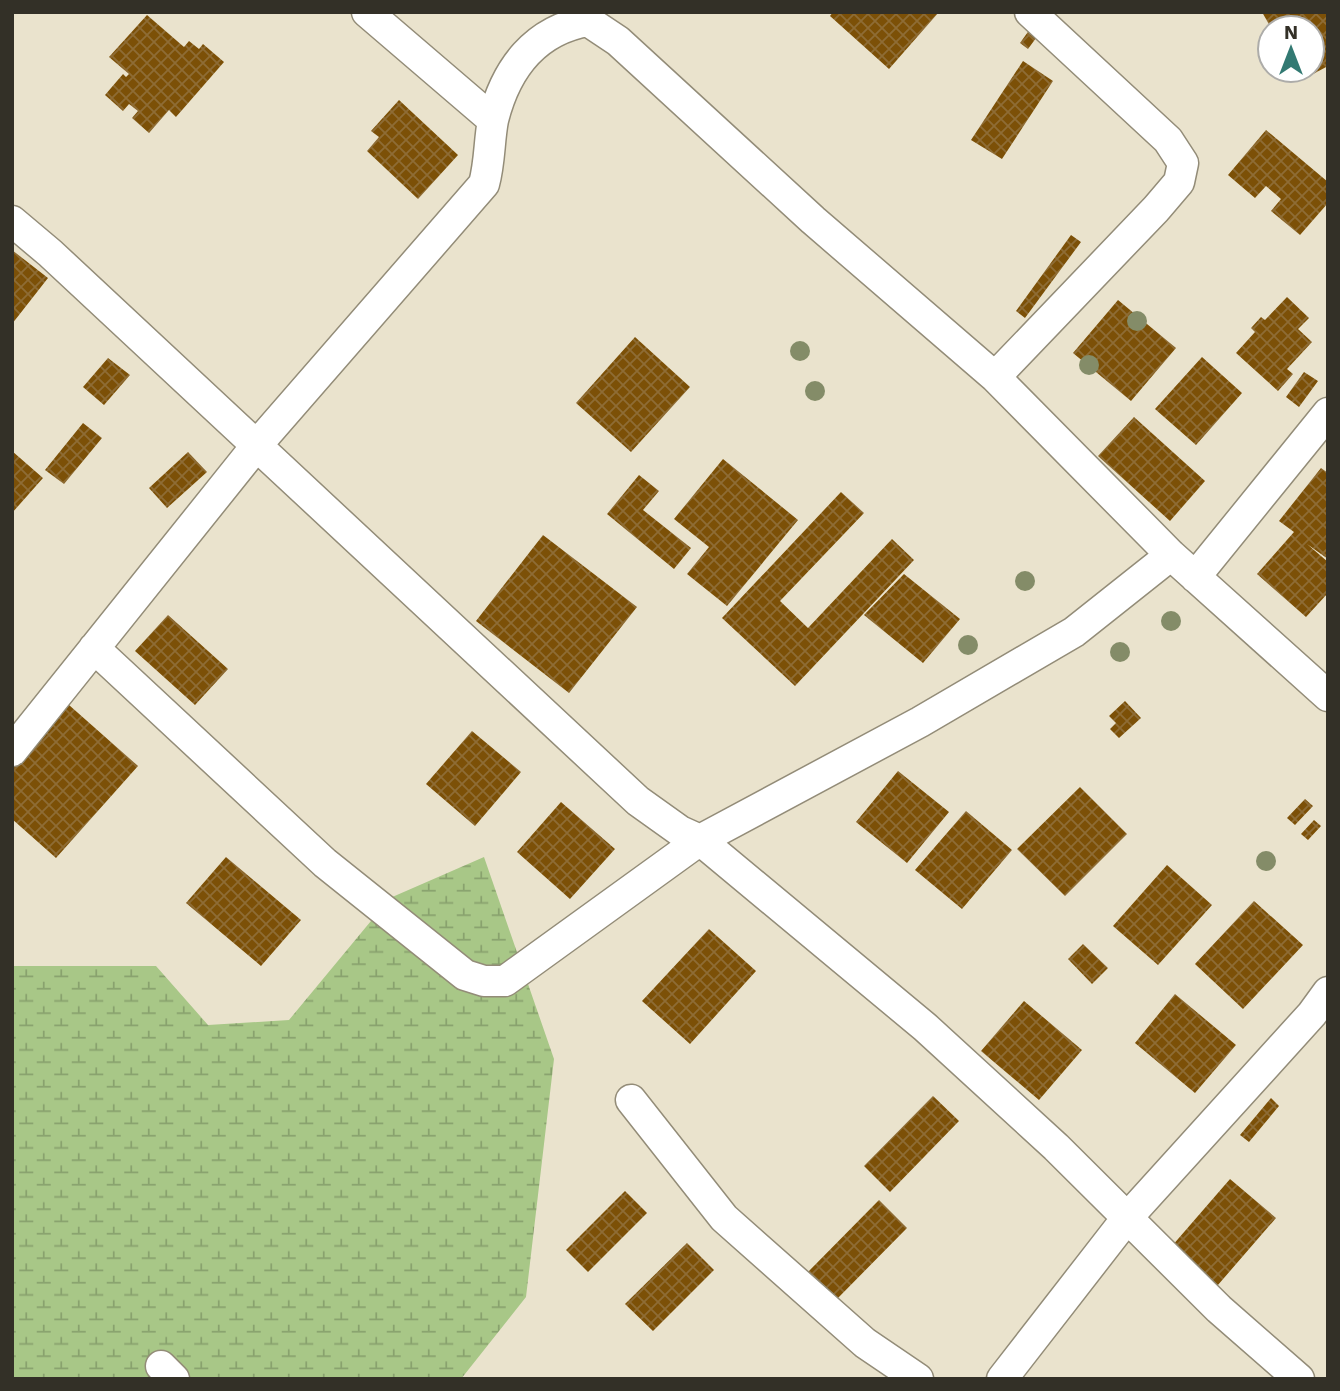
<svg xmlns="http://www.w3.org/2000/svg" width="1340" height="1391" font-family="'Work Sans',sans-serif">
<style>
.wetland{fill:url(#wetland-marsh)}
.building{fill:url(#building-cross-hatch)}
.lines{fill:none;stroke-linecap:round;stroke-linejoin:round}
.minor-casing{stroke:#938c78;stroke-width:33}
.minor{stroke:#fff;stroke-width:30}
.tree{fill:#848c68}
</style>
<defs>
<pattern id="wetland-marsh" width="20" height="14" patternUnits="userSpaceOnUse" patternTransform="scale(1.75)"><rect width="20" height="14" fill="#a8c787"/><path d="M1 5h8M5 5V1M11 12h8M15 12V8" fill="none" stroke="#89a26e"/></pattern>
<pattern id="building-cross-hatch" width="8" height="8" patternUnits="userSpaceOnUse" patternTransform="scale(1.75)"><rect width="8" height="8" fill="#7c5007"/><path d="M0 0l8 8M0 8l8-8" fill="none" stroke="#8e6c35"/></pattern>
</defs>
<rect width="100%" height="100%" fill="#eae3cd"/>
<path class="wetland" d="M484,857L554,1059L526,1297L461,1379H12V966H156L208,1025L289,1020L390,898Z"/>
<path class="building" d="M833,12H939L889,69L830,16Z
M1262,12H1328V66L1300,81L1294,70H1312V28H1271Z
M147,15L184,47L189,41L199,49L203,44L224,62L176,117L169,110L149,133L132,118L138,111L129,104L123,111L105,95L123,74L126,77L129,74L109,57Z
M1030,29L1039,34L1028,49L1020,43Z
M1023,61L1053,81L1002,159L971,140Z
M399,100L458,155L418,199L367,151L379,137L371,131Z
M1266,130L1328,182V203L1300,235L1271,211L1281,199L1266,186L1255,198L1228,175Z
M1071,235L1081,242L1025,318L1016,311Z
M12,250L48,278L12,324Z
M1287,297L1309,318L1298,329L1312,342L1287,369L1293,374L1278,391L1236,353L1255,332L1251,328L1261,317L1265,320Z
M1118,300L1176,348L1131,401L1073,353Z
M635,337L690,387L631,452L576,403Z
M1202,357L1242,393L1196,445L1155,409Z
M108,358L130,375L104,405L83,387Z
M1304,372L1318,381L1299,407L1286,397Z
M1134,417L1205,481L1170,521L1098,456Z
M83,423L102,438L64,484L45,470Z
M12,451L43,478L12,513Z
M188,452L207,472L167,508L149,488Z
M723,459L798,520L727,606L687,574L709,547L674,519Z
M1321,468L1328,473V559L1307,544L1328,562V593L1306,617L1257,574L1294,532L1279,521Z
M639,475L659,491L643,510L691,548L674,569L607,514Z
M841,492L864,513L780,601L808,628L892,539L914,560L795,686L722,618Z
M543,535L637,607L569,693L476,621Z
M904,574L960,619L923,663L864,615Z
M168,615L228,669L195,705L135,651Z
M1125,701L1141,718L1119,738L1110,729L1116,723L1109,716Z
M69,705L138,766L56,858L12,819V768Z
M472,731L521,772L475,826L426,784Z
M898,771L949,812L907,863L856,822Z
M1080,787L1127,834L1065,896L1017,849Z
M1305,799L1313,806L1295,825L1287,818Z
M561,802L615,849L570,899L517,852Z
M966,811L1012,850L962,909L915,870Z
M1314,820L1321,826L1308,840L1301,834Z
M226,857L301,920L261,966L186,903Z
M1167,865L1212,905L1158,965L1113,926Z
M1254,901L1303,945L1243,1009L1195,964Z
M709,929L756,971L690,1044L642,1001Z
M1083,944L1108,968L1092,984L1068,959Z
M1175,994L1236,1045L1195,1093L1135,1043Z
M1024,1001L1082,1050L1039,1100L981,1051Z
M933,1096L959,1121L890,1192L864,1166Z
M1271,1098L1279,1106L1249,1142L1240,1135Z
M1230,1179L1276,1218L1211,1293L1165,1254Z
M625,1191L647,1213L588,1272L566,1250Z
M879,1200L907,1228L835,1301L807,1273Z
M687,1243L714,1270L653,1331L625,1304Z"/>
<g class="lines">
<defs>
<path id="minor" d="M367,12L493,120
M12,221L50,253L638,801L680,831L700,840L920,722L1074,632L1171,555
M995,377L1156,209L1179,182L1183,163L1168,140L1030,12
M1195,577L1328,413
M94,648L325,863L465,975L484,981H505L700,840L925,1027L1056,1147L1219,1309L1299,1379
M12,751L257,445L484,184C490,162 489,141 493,120C506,68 535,30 588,21L618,41L813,220L995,377L1171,555L1328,696
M631,1100L724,1218L865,1343L918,1379
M161,1366L174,1379
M1002,1379L1127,1218L1312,1014L1328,992"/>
</defs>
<use href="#minor" class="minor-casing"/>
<use href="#minor" class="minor"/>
</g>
<g class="tree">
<circle cx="1137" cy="321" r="10"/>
<circle cx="800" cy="351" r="10"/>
<circle cx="1089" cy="365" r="10"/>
<circle cx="815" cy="391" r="10"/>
<circle cx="1025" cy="581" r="10"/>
<circle cx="1171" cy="621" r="10"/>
<circle cx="968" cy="645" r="10"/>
<circle cx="1120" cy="652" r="10"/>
<circle cx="1266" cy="861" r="10"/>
</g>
<rect width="1340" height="1391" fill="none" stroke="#333027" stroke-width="28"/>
<g transform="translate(1291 49)"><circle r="33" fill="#ffffff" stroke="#adaca9" stroke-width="2"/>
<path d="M0-5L12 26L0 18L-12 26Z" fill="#327972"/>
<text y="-10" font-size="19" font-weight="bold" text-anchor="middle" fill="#333027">N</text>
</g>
</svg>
